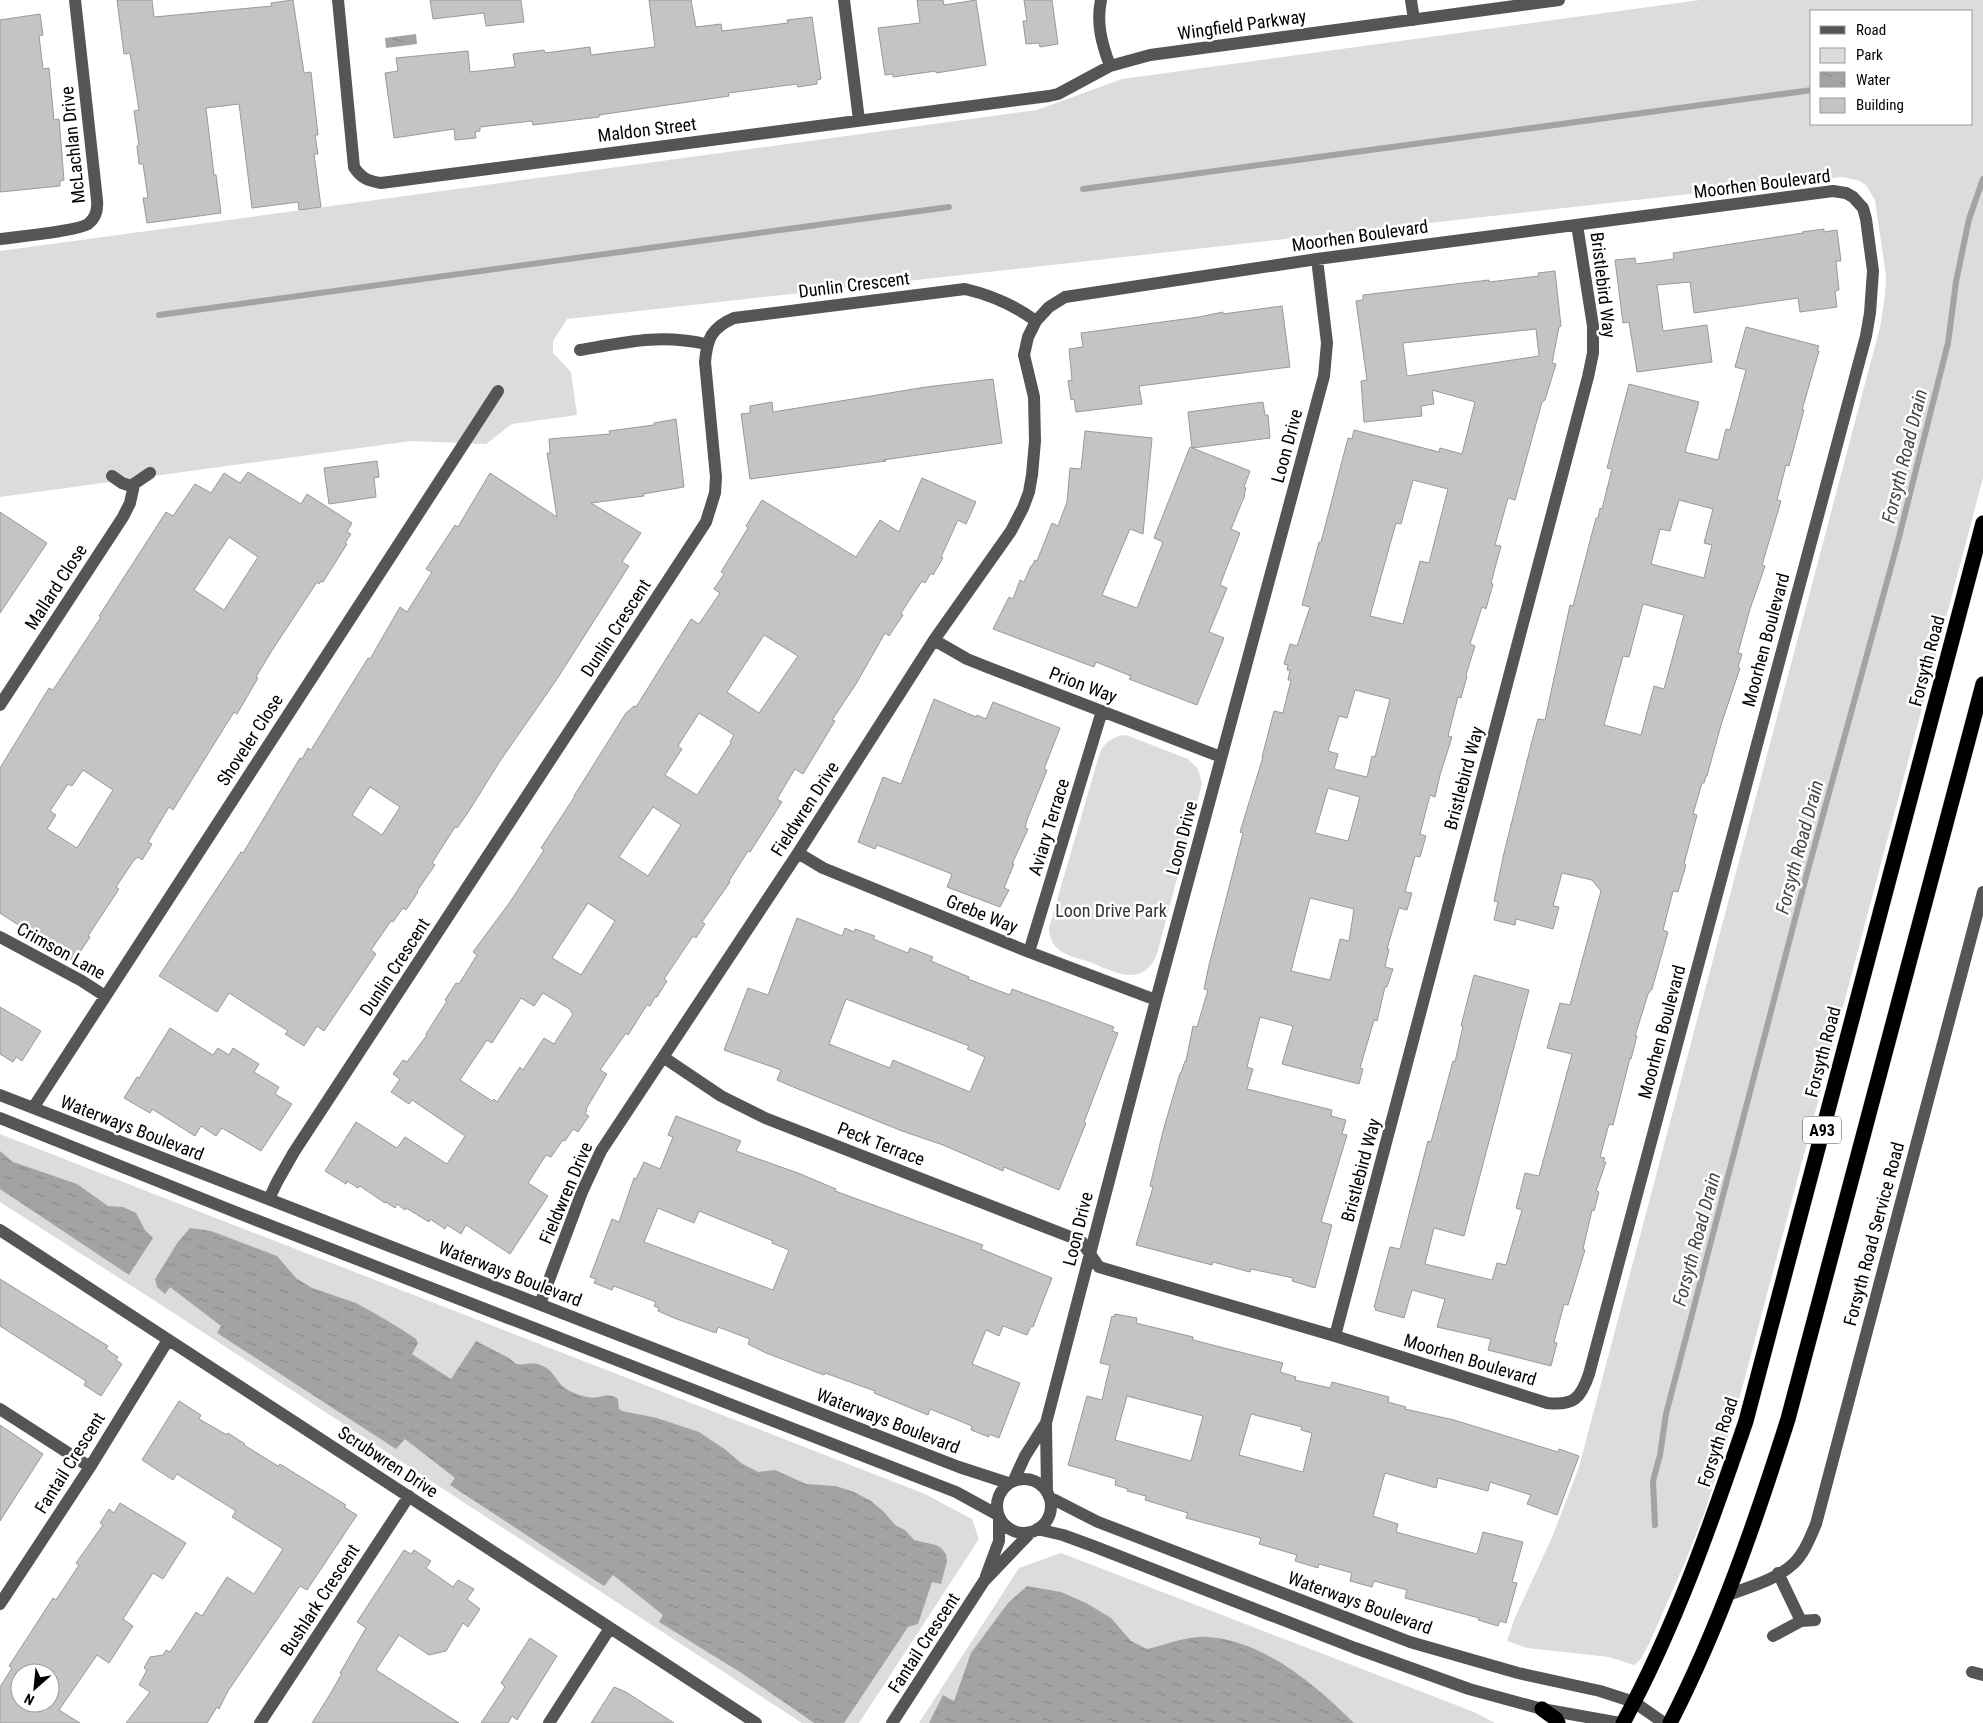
<svg xmlns="http://www.w3.org/2000/svg" width="1983" height="1723" font-family="'Roboto Condensed',sans-serif">
<style>
.green{fill:#dcdcdc;fill-rule:evenodd}
.water{fill:url(#water-ripples)}
.lines{fill:none;stroke-linecap:round;stroke-linejoin:round}
.stream{stroke:#a3a3a3;stroke-width:6}
.building{fill:#c4c4c4;stroke:#999;fill-rule:evenodd}
.highway-casing{stroke:#dbdbdb;stroke-width:16}
.minor{stroke:#555;stroke-width:12}
.highway{stroke:#000;stroke-width:15}
.labels{text-anchor:middle;stroke-width:5;stroke-linejoin:round;paint-order:stroke}
.shield{fill:#fff;stroke:#4c4c4c;stroke-width:1}
.shield-label{font-size:16px;font-weight:bold;fill:#000}
.street-label{font-size:18px;fill:#000;stroke:#fff}
.park-label{font-size:18px;fill:#333;stroke:#fff}
.water-label{font-size:19px;font-style:italic;fill:#444;stroke:#fff}
</style>
<defs>
<pattern id="water-ripples" width="26" height="14" patternUnits="userSpaceOnUse" patternTransform="scale(1.25)"><rect width="26" height="14" fill="#a3a3a3"/><path d="M2 4q2-2 4 0t4 0M15 11q2-2 4 0t4 0" fill="none" stroke="#8b8b8b"/></pattern>
</defs>
<rect width="100%" height="100%" fill="#fff"/>
<path class="green" d="M1700,0H1983V478L1735,1415L1705,1511L1686,1560L1649,1644L1640,1660L1634,1665L1609,1657L1527,1648L1507,1641L1514,1620L1553,1535L1579,1467L1880,327L1885,295L1886,276L1875,200L1866,185L1860,181L1843,177L567,319L553,341V353L571,372L577,415L512,424L486,444L411,441L0,497V251L1037,110L1122,79ZM1812,11H1972V124H1812Z
M1126,735L1188,759L1198,769L1202,784L1157,954C1142,990 1113,971 1087,961C1076,958 1063,955 1055,946C1051,941 1049,934 1049,928L1100,752C1106,741 1114,736 1126,735Z
M0,1134L925,1494L972,1519L979,1539L859,1723H802L152,1299L0,1202Z
M1061,1553L1474,1712L1495,1723H919L1019,1568Z"/>
<path class="water" d="M416,34L417,44L386,48L385,38Z
M0,1151L13,1162L77,1184L108,1206L123,1207L136,1213L145,1230L153,1238L129,1275L0,1189Z
M190,1228L211,1231L277,1256L296,1278L312,1288L356,1303L376,1314L401,1329L416,1339L418,1343L412,1354L451,1379L476,1341L509,1358L516,1364C527,1366 531,1360 543,1366C552,1370 556,1379 562,1386C568,1391 580,1396 588,1397C599,1400 607,1391 618,1399L619,1409L622,1411L657,1418L699,1432L726,1450L741,1463L758,1472L775,1470L806,1484L836,1486L854,1492L871,1501L884,1512L895,1525L905,1530L914,1540L936,1545L941,1548L946,1554L947,1561L941,1584L932,1582L918,1624L908,1627L844,1723H814L743,1674L659,1622L663,1615L613,1575L604,1586L450,1485L455,1478L405,1439L396,1449L217,1333L221,1326L170,1287L165,1294L157,1287L155,1279L178,1242Z
M1027,1586L1061,1592L1086,1603L1111,1618L1131,1641L1147,1649C1166,1645 1188,1635 1207,1637C1263,1640 1316,1685 1354,1723H929L943,1695L954,1701L971,1653L1008,1603Z"/>
<g class="lines">
<path class="stream" d="M1083,189L1812,90
M159,315L949,207
M1655,1525L1653,1481L1660,1455L1666,1414L1806,877L1897,545L1948,343L1956,282L1969,219L1983,179"/>
</g>
<path class="building" d="M117,0H152L154,17L272,6L271,3L293,0L304,73L311,72L318,135H315L318,154H314L321,207L299,210L298,202L252,208L239,104L206,108L214,175H216L221,213L147,223L143,198H148L143,164H139L137,146L139,145L134,111L139,110L130,53L124,54Z
M430,0H521L524,22L486,26L484,13L433,19Z
M649,0H691L696,27L721,24L722,31L788,23L787,20L812,17L821,79L817,80V84L798,87L797,84L728,93L729,96L599,115V117L533,125L532,121L480,127V131L475,132L476,138L455,140L454,129L394,138L385,73L398,71L396,58L468,51L470,72L515,67L513,54L544,50L545,53L590,47L591,55L655,47Z
M917,0H943L944,5L976,0L986,65L936,73V71L893,77V74L885,75L878,28L920,23Z
M1024,0H1052L1058,44L1040,47L1039,43L1026,44L1023,21H1027Z
M40,14L43,35L39,36L43,69L49,68L54,120L59,119L64,180L60,181V186L0,192V20Z
M1824,229V232L1837,230L1841,261H1836L1839,290L1835,291L1837,307L1800,312L1798,298L1694,313L1690,282L1657,285L1663,331L1707,325L1712,362L1637,372L1629,322L1623,323L1615,260L1635,258L1636,264L1674,259L1673,253L1803,233L1802,232Z
M1555,271L1561,326L1559,327L1552,363L1556,364L1545,400L1542,402L1515,500L1508,498L1495,545L1501,546L1491,583L1493,584L1486,609L1482,607L1470,644L1475,646L1466,675L1467,676L1461,698L1458,697L1448,736L1452,737L1440,775L1435,797L1430,795L1420,834L1426,836L1420,857L1415,856L1405,892L1412,893L1407,910L1399,908L1387,949H1389L1385,967L1393,969L1387,987H1385L1377,1021L1374,1020L1360,1068L1363,1069L1359,1084L1282,1064L1293,1026L1260,1017L1247,1067L1253,1069L1247,1089L1332,1110L1331,1116L1346,1120L1342,1134L1347,1135L1321,1222L1332,1225L1315,1288L1292,1281L1293,1278L1251,1269L1250,1272L1213,1262L1212,1265L1136,1245L1153,1187L1150,1186L1163,1131L1180,1073H1181L1185,1061H1186L1193,1026L1197,1027L1208,990L1204,989L1209,965L1243,833L1240,832L1263,757H1262L1274,711L1283,713L1291,680H1288L1290,670H1287L1288,665L1284,664L1290,644L1297,646L1310,607L1302,605L1319,542H1321L1348,438L1352,439L1354,430L1439,452L1440,448L1462,454L1475,402L1432,390L1434,404L1421,406L1422,416L1364,422L1361,381L1367,380L1356,301L1363,300V295L1489,280V282L1539,276L1538,273ZM1536,329L1539,356L1407,376L1403,343ZM1413,480L1448,489L1429,563L1420,561L1403,624L1370,616L1396,523L1401,524ZM1355,690L1390,699L1375,757L1372,756L1367,777L1334,769L1338,754L1328,751L1339,716L1347,718ZM1328,788L1360,797L1348,841L1315,833ZM1310,898L1354,909L1349,941L1340,939L1330,980L1291,971Z
M1282,306L1290,367L1139,386L1142,404L1076,412L1074,399L1071,400L1068,381L1072,380L1069,349L1083,347L1081,333L1199,317L1223,312V314Z
M1746,327L1819,346L1817,351H1819L1802,410H1804L1789,466L1786,465L1777,500L1781,501L1762,565L1765,566L1750,609L1738,653L1742,654L1738,667L1740,668L1721,725L1707,776H1706L1704,783H1702L1693,814L1697,815L1684,864L1686,865L1678,892L1673,891L1663,930L1668,932L1652,989L1648,994L1635,1036H1637L1631,1059L1630,1058L1613,1125L1609,1124L1600,1157L1605,1158L1603,1162H1606L1596,1191L1599,1192L1594,1211L1592,1210L1583,1249L1585,1250L1568,1305L1564,1304L1554,1342L1557,1343L1551,1366L1488,1350L1491,1339L1437,1327L1445,1299L1412,1290L1404,1318L1375,1310L1376,1308L1374,1307L1390,1247L1400,1249L1428,1141L1431,1142L1453,1061L1455,1062L1463,1026H1461L1474,975L1529,990L1464,1236L1434,1228L1425,1264L1492,1280L1497,1263L1506,1265L1522,1210L1516,1208L1525,1173L1539,1176L1572,1054L1547,1048L1560,1003L1570,1005L1601,891L1592,880L1562,873L1553,906L1559,907L1553,929L1516,919L1515,925L1494,920L1498,902L1494,901L1504,853L1532,741L1538,719L1545,720L1570,605L1573,606L1596,518H1598L1600,508L1602,509L1612,469L1607,468L1629,384L1699,402L1685,452L1718,460L1726,429L1730,430L1746,370L1735,367ZM1679,500L1713,509L1704,543L1712,545L1704,578L1651,564L1660,529L1670,531ZM1643,604L1684,615L1664,689L1654,686L1641,735L1604,725L1623,656L1629,657Z
M993,379L1002,443L883,460L886,461L750,479L741,414L750,413V406L772,402L773,412L926,387Z
M1263,402L1265,415H1268L1270,438L1192,448L1188,412Z
M676,419L684,487L643,494L644,496L591,503L641,533L622,562L629,566L555,682L500,761L469,811L457,828L455,827L432,863L435,865L417,891L418,892L406,910L403,908L393,922L391,921L371,950L376,954L324,1031L317,1026L304,1046L285,1034L288,1031L229,993L217,1012L159,976L241,852L243,853L300,758L302,759L308,748L311,750L368,658L370,659L400,607L407,612L432,572L426,569L455,525L458,527L490,473L557,517L547,453H550L549,439L610,434L609,431L654,425V423ZM370,787L400,807L382,835L352,815Z
M1085,431L1152,438L1143,534L1130,529L1102,595L1137,608L1163,542L1154,538L1190,447L1250,471L1244,487L1246,488L1244,495H1245L1231,529L1240,533L1220,585L1227,588L1209,632L1224,638L1197,705L1129,679L1131,676L1096,662L1094,667L993,629L1009,597L1013,599L1020,580L1024,582L1031,566H1032L1035,560L1037,561L1052,523L1058,526L1067,502L1070,468L1081,469Z
M377,461L379,477L374,478L376,497L329,504L324,468Z
M248,472L301,504L307,494L352,523L347,532L351,534L345,543L347,544L323,582L321,581L319,584L317,582L271,652L256,677L258,678L237,714L234,712L173,810L169,807L148,842L152,844L142,860L138,857L134,860L116,887L119,889L88,936L90,937L74,961L0,913V768L49,688L53,690L101,617L99,616L166,512L173,516L195,484L211,493L224,473L240,483ZM229,537L258,557L224,610L194,590ZM83,770L113,790L77,848L47,829L56,815L50,811L68,784L72,786Z
M922,478L976,502L966,524L958,520L941,557L943,558L933,575L931,573L925,583L922,581L901,613L903,615L889,636L885,633L856,684L832,720L835,721L803,774L795,769L777,799L782,802L750,852L748,851L729,881L730,882L702,922L705,924L696,938L693,936L664,979L667,981L657,997H655L650,1006L647,1005L628,1035L626,1033L600,1070L607,1074L586,1109L587,1110L585,1114L589,1116L578,1132L573,1129L565,1141L563,1140L551,1157L546,1155L528,1183L548,1196L510,1254L466,1225L461,1234L447,1225L445,1229L430,1219L429,1222L406,1208L405,1210L397,1204L395,1208L386,1202L385,1203L360,1186L358,1188L347,1181L346,1184L325,1171L356,1122L397,1148L405,1137L447,1164L465,1136L412,1100L409,1104L391,1092L400,1079L393,1074L403,1060L407,1062L427,1035L426,1034L447,1001L445,1000L456,983L459,984L477,955L473,952L510,902L544,850L541,848L575,796H574L626,713L634,706L636,707L691,619L699,624L720,593L714,589L724,574L721,572L748,528L746,526L762,500L856,557L880,520L899,532ZM764,635L798,656L759,713L727,692ZM699,713L734,735L730,742L731,743L697,795L665,775L682,749L678,746ZM653,807L681,825L648,876L619,857ZM588,903L615,921L581,975L552,958ZM543,993L571,1010V1012L573,1014L554,1044L544,1038L523,1070L520,1067L497,1102L494,1099L492,1101L460,1080L487,1040L492,1043L521,998L534,1006Z
M0,512L47,543L0,613Z
M934,699L976,717L977,715L986,719L993,702L1060,728L1044,769L1047,770L1027,820L1025,828L1028,829L1012,864H1014L1004,888L1009,890L1000,907L947,887L952,874L877,845L875,849L858,842L883,777L901,784Z
M797,918L842,936L845,928L854,932L855,929L875,936L873,939L908,953L910,948L933,957L931,961L969,977L968,979L1010,995L1012,989L1114,1027L1112,1031L1118,1033L1084,1122L1086,1123L1059,1190L1004,1167L1003,1171L943,1145L902,1131L798,1089L777,1080L781,1070L724,1050L748,988L768,995ZM846,999L969,1046L967,1049L985,1057L970,1092L893,1060L890,1068L829,1044Z
M0,1007L41,1031L22,1061L16,1057L13,1062L0,1054Z
M170,1028L213,1055L218,1048L229,1055L233,1048L259,1064L254,1072L279,1087L275,1094L292,1104L261,1151L222,1128L216,1136L201,1126L195,1136L152,1109L150,1113L124,1098L137,1077L139,1078Z
M676,1116L741,1141L736,1151L798,1173L836,1189L835,1191L983,1245L981,1249L1052,1278L1033,1327L1031,1326L1027,1335L1003,1326L999,1336L986,1330L972,1364L1020,1383L999,1438L989,1434V1437L971,1430L972,1426L930,1409L928,1415L874,1393L875,1391L825,1373L824,1375L766,1353L748,1344L750,1339L718,1327L716,1333L674,1318L658,1311L659,1308L654,1306L656,1302L614,1286L612,1290L594,1283L596,1279L590,1277L612,1219L619,1222L634,1178L636,1179L644,1162L660,1169L673,1137L668,1135ZM658,1208L694,1223L699,1211L773,1241L772,1243L789,1250L773,1290L644,1242Z
M0,1279L108,1346L106,1349L118,1357L116,1360L122,1364L101,1396L84,1385L86,1381L0,1326Z
M1115,1314L1137,1318L1136,1323L1193,1337V1340L1283,1363L1280,1372L1296,1377L1295,1380L1330,1388L1332,1382L1389,1397L1388,1402L1406,1407L1405,1409L1454,1420L1558,1452L1559,1449L1579,1456L1557,1515L1527,1504L1531,1495L1490,1482L1488,1491L1438,1478L1436,1488L1385,1473L1373,1516L1398,1524L1396,1532L1477,1554L1483,1532L1523,1542L1512,1582L1517,1583L1506,1623L1500,1621L1498,1626L1478,1620L1479,1618L1405,1598L1407,1590L1374,1581L1372,1587L1350,1581L1352,1573L1319,1564L1318,1568L1295,1561L1297,1555L1259,1544L1261,1538L1186,1518L1188,1513L1145,1500L1146,1496L1127,1491L1128,1489L1115,1485L1116,1479L1068,1465L1087,1396L1102,1400L1110,1365L1100,1363L1112,1316L1114,1317ZM1127,1396L1203,1416L1191,1461L1115,1440ZM1251,1414L1302,1427L1301,1430L1312,1433L1303,1472L1239,1455Z
M179,1401L201,1415L199,1419L227,1435L228,1433L245,1444L244,1445L278,1466L280,1464L346,1505L344,1507L357,1515L307,1590L300,1586L228,1691L219,1709L217,1707L207,1723H126L150,1692L139,1685L147,1670L144,1668L150,1657L163,1655L166,1650L170,1652L196,1612L202,1616L227,1577L254,1594L283,1549L232,1517L236,1511L177,1474L173,1480L142,1460Z
M0,1425L43,1454L0,1521Z
M120,1503L186,1543L163,1579L153,1573L123,1619L133,1626L109,1663L97,1655L59,1710L80,1723H0V1687L12,1668L9,1666L53,1598L56,1600L79,1565L76,1563L103,1525L100,1523L109,1509L114,1513ZM20,1673H50V1703H20Z
M404,1550L411,1554L414,1550L431,1561L426,1568L453,1587L458,1580L474,1589L467,1599L480,1609L468,1627L463,1623L446,1651L429,1655L399,1635L376,1670L459,1723H312L332,1691L342,1673H340L366,1628L357,1622Z
M530,1638L557,1656L517,1720L512,1716L508,1723H481L505,1687L501,1683Z
M614,1687L626,1692L674,1723H591Z"/>
<g class="lines">
<defs>
<path id="highway" d="M1542,1709L1556,1719L1558,1723
M1623,1723C1675,1627 1711,1524 1746,1421L1983,523
M1670,1723C1720,1625 1755,1523 1788,1419L1983,684"/>
</defs>
<use href="#highway" class="highway-casing"/>
<path class="minor" d="M338,0L354,167C361,178 368,181 381,183L1049,96L1058,94L1110,66L1150,55L1559,0
M844,0L859,120
M1101,0C1096,24 1102,44 1110,66
M1411,0L1414,20
M0,239C17,237 77,231 88,224C96,218 98,210 97,200L75,0
M580,350C627,342 659,334 706,344
M112,476L122,483L131,486L150,473
M934,640L967,659L987,667L1221,757
M0,705L123,517L130,503L134,485
M798,853L823,868L1029,952L1156,1000
M0,937L82,981L105,996
M1029,952L1102,711
M0,1095L959,1467L1008,1483
M33,1108L498,391
M0,1118L238,1213L956,1492L998,1515
M269,1199L277,1182L294,1152L706,522L715,493L716,477L705,362C707,339 711,328 734,318L965,289C991,295 1014,305 1036,321
M0,1230L756,1723
M540,1304L582,1192L601,1151L798,853L934,640L1011,531L1023,508L1029,492L1032,475L1035,441L1034,397L1024,355L1028,337L1036,321L1049,307L1065,297L1317,259L1833,191L1846,193L1853,197L1863,208L1866,219L1873,271L1870,313L1866,336L1589,1374C1581,1398 1574,1406 1547,1403L1335,1336L1099,1267L1081,1241L765,1118L721,1096L663,1057
M1335,1336L1588,377L1593,353V326L1577,225
M0,1409L90,1467
M997 1506a27 27 0 1 1 54 0a27 27 0 1 1-54 0Z
M1014,1480L1025,1456L1046,1423
M1047,1491L1046,1423L1156,1000L1324,376L1327,343L1317,259
M1049,1497L1098,1522L1410,1642L1518,1673L1600,1691L1634,1702L1664,1723
M1037,1529L1063,1535L1093,1546L1355,1648L1469,1689L1542,1709L1620,1723
M1778,1573L1801,1621
M986,1576L999,1541V1517
M1728,1595C1749,1587 1776,1580 1793,1564C1804,1554 1810,1538 1816,1524L1983,892
M0,1604L90,1467L168,1340
M1773,1636L1801,1621L1815,1620
M1972,1672L1983,1675
M260,1723L409,1496
M549,1723L610,1628
M892,1723L984,1581L1031,1532"/>
<use href="#highway" class="highway"/>
</g>
<g class="labels">
<rect class="shield" x="1803" y="1116.5" width="38" height="27" rx="4"/>
<g class="shield-label">
<text x="1822" y="1136">A93</text>
</g>
<g class="street-label">
<text transform="translate(1242 25) rotate(-8)" y="6">Wingfield Parkway</text>
<text transform="translate(647 130) rotate(-7)" y="6">Maldon Street</text>
<text transform="translate(73 145) rotate(-96)" y="6">McLachlan Drive</text>
<text transform="translate(1762 184) rotate(-7)" y="6">Moorhen Boulevard</text>
<text transform="translate(1360 236) rotate(-8)" y="6">Moorhen Boulevard</text>
<text transform="translate(854 285) rotate(-7)" y="6">Dunlin Crescent</text>
<text transform="translate(1603 285) rotate(83)" y="6">Bristlebird Way</text>
<text transform="translate(1287 446) rotate(-75)" y="6">Loon Drive</text>
<text transform="translate(56 587) rotate(-57)" y="6">Mallard Close</text>
<text transform="translate(616 628) rotate(-57)" y="6">Dunlin Crescent</text>
<text transform="translate(1766 640) rotate(-75)" y="6">Moorhen Boulevard</text>
<text transform="translate(1927 661) rotate(-75)" y="6">Forsyth Road</text>
<text transform="translate(1083 685) rotate(21)" y="6">Prion Way</text>
<text transform="translate(250 740) rotate(-57)" y="6">Shoveler Close</text>
<text transform="translate(1464 778) rotate(-75)" y="6">Bristlebird Way</text>
<text transform="translate(805 809) rotate(-57)" y="6">Fieldwren Drive</text>
<text transform="translate(1049 827) rotate(-73)" y="6">Aviary Terrace</text>
<text transform="translate(1182 838) rotate(-75)" y="6">Loon Drive</text>
<text transform="translate(982 914) rotate(22)" y="6">Grebe Way</text>
<text transform="translate(61 951) rotate(29)" y="6">Crimson Lane</text>
<text transform="translate(395 967) rotate(-57)" y="6">Dunlin Crescent</text>
<text transform="translate(1662 1032) rotate(-75)" y="6">Moorhen Boulevard</text>
<text transform="translate(1823 1052) rotate(-75)" y="6">Forsyth Road</text>
<text transform="translate(132 1128) rotate(21)" y="6">Waterways Boulevard</text>
<text transform="translate(881 1144) rotate(21)" y="6">Peck Terrace</text>
<text transform="translate(1361 1170) rotate(-75)" y="6">Bristlebird Way</text>
<text transform="translate(566 1193) rotate(-67)" y="6">Fieldwren Drive</text>
<text transform="translate(1078 1229) rotate(-76)" y="6">Loon Drive</text>
<text transform="translate(1874 1234) rotate(-75)" y="6">Forsyth Road Service Road</text>
<text transform="translate(510 1274) rotate(21)" y="6">Waterways Boulevard</text>
<text transform="translate(1470 1360) rotate(17)" y="6">Moorhen Boulevard</text>
<text transform="translate(888 1421) rotate(21)" y="6">Waterways Boulevard</text>
<text transform="translate(1718 1442) rotate(-72)" y="6">Forsyth Road</text>
<text transform="translate(388 1462) rotate(33)" y="6">Scrubwren Drive</text>
<text transform="translate(70 1463) rotate(-58)" y="6">Fantail Crescent</text>
<text transform="translate(320 1600) rotate(-57)" y="6">Bushlark Crescent</text>
<text transform="translate(1360 1603) rotate(20)" y="6">Waterways Boulevard</text>
<text transform="translate(924 1643) rotate(-57)" y="6">Fantail Crescent</text>
</g>
<g class="park-label">
<text x="1111" y="917">Loon Drive Park</text>
</g>
<g class="water-label">
<text transform="translate(1904 456) rotate(-76)" y="7">Forsyth Road Drain</text>
<text transform="translate(1799 847) rotate(-75)" y="7">Forsyth Road Drain</text>
<text transform="translate(1696 1239) rotate(-75)" y="7">Forsyth Road Drain</text>
</g>
</g>
<rect x="1810" y="10" width="162" height="115" fill="#ffffff" stroke="#999999"/>
<rect x="1820" y="26" width="25" height="8" fill="#555555" stroke="#999999"/>
<text x="1856" y="35" font-size="15" fill="#000000">Road</text>
<rect x="1820" y="48" width="25" height="15" fill="#dcdcdc" stroke="#999999"/>
<text x="1856" y="60" font-size="15" fill="#000000">Park</text>
<rect x="1820" y="72" width="25" height="15" fill="url(#water-ripples)" stroke="#999999"/>
<text x="1856" y="85" font-size="15" fill="#000000">Water</text>
<rect x="1820" y="98" width="25" height="15" fill="#c4c4c4" stroke="#999999"/>
<text x="1856" y="110" font-size="15" fill="#000000">Building</text>
<g transform="translate(35 1688) rotate(207)"><circle r="24" fill="#ffffff" stroke="#999999"/>
<path d="M0-4L9 19L0 12L-9 19Z" fill="#000000"/>
<text y="-8" font-size="14" font-weight="bold" text-anchor="middle" fill="#000000">N</text>
</g>
</svg>
